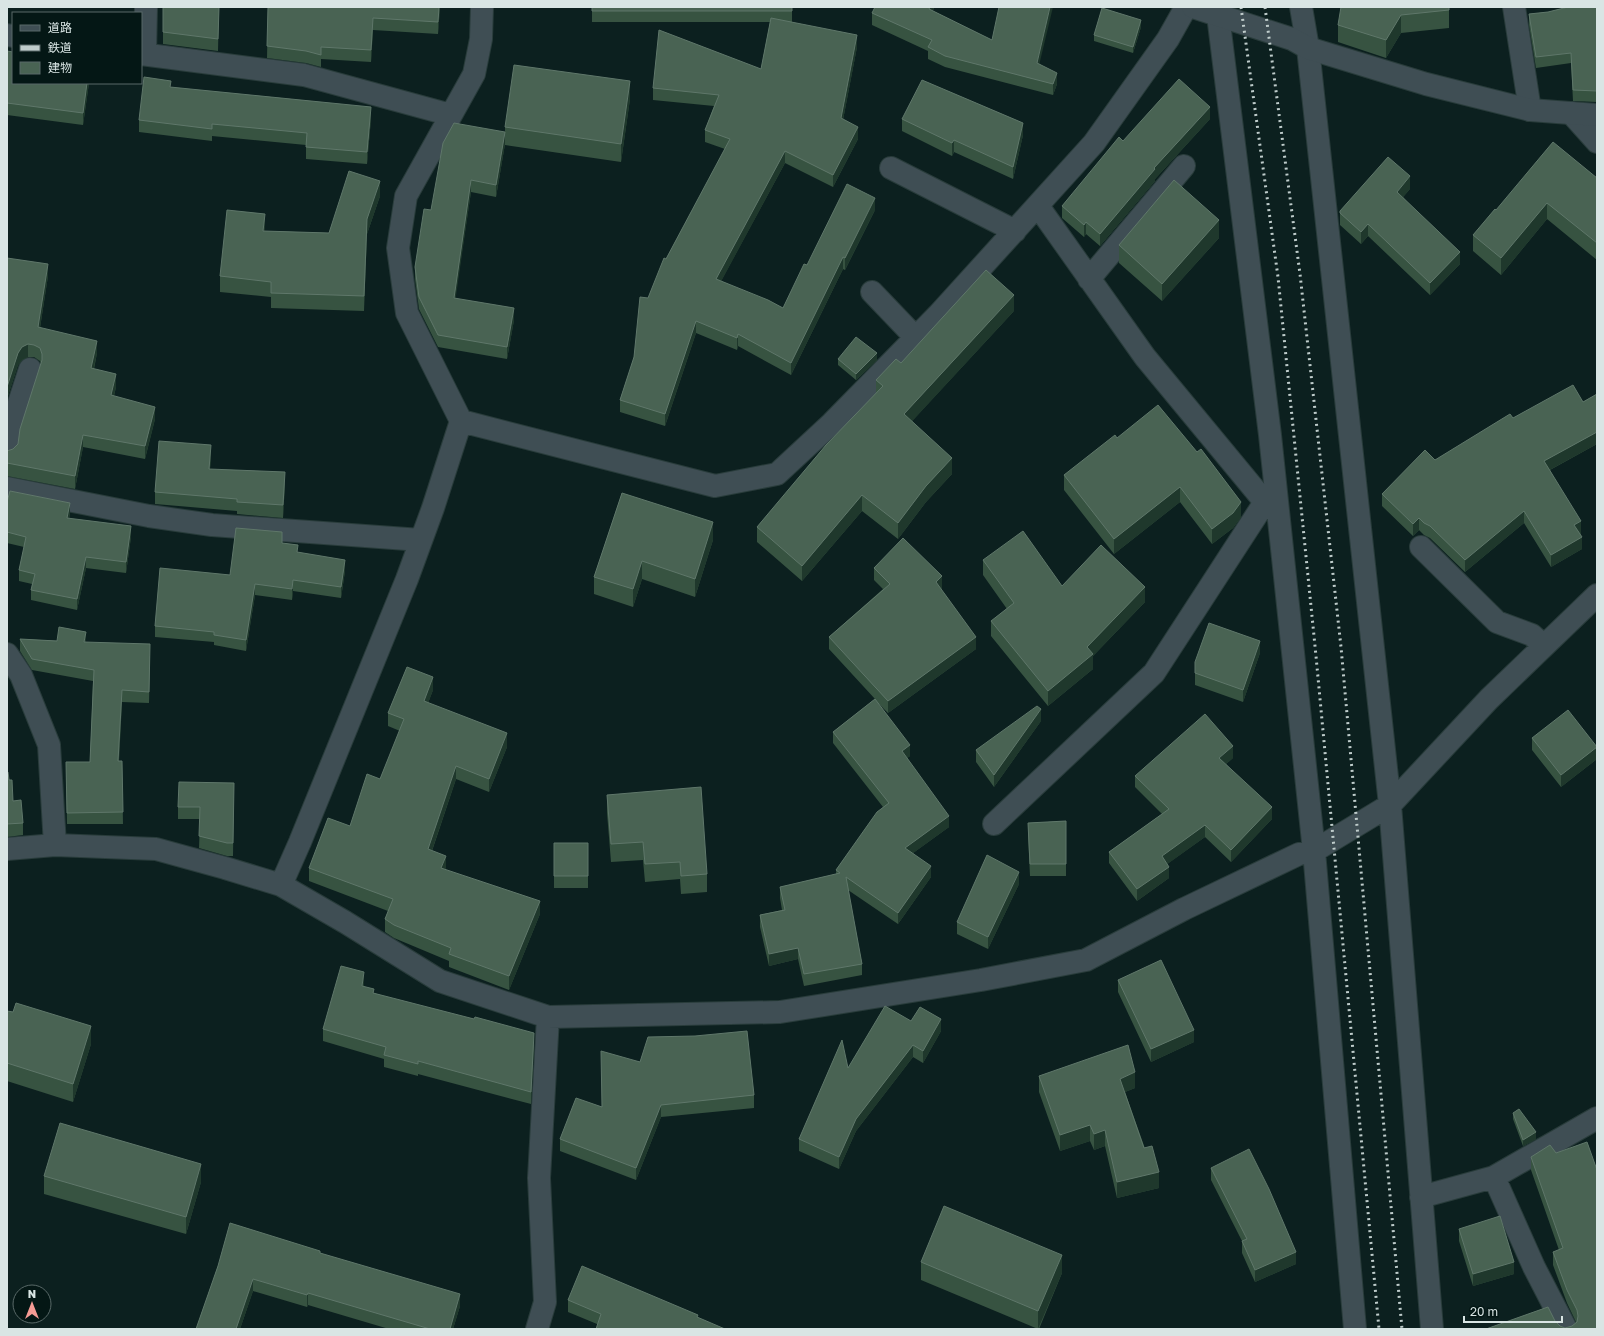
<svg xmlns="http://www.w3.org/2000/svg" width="1604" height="1336" font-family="'Golos Text','Noto Sans JP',sans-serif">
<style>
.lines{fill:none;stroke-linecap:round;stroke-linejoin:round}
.minor-casing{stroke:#293c3b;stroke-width:24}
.tertiary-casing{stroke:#293c3b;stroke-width:24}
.minor{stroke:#3f4e54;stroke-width:22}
.tertiary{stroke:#3f4e54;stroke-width:22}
.rail{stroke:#bfcccb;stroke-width:3;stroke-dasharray:2 4;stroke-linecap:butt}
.wall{fill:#375341}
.shaded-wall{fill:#1f382c}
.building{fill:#496353;stroke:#5f776a}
</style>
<rect width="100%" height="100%" fill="#0c201f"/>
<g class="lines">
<defs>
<path id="minor" d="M1217,7L1270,435L1314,851L1355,1329
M1301,7L1308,48L1390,805L1432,1329
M1514,7L1530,110
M7,35L13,36
M141,54L304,75L451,115
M145,54L146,7
M1571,113L1597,142
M891,168L1015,231
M1089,279L1184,166
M872,292L916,338
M461,421L715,486L777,474L832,423L939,314L1094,143L1168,39L1186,7
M7,451V440L30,369
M7,488L149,516L212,525L421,540
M1421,547L1497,622L1532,635L1544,646
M7,654L21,675L49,745L55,845
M994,824L1154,673L1265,502L1145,357L1038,206
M7,849L55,845L156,849L225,868L281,885L345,922L440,981L548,1017L780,1012L981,980L1086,960L1184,909L1299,854L1314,851L1390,805L1489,699L1597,595
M281,885L300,842L407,579L433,508L461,421L407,313L398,248L406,196L474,74L481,39L482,7
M1494,1177L1597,1118
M1421,1197L1494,1177L1534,1267L1566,1329
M537,1329L545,1302L539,1178L548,1017"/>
<path id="tertiary" d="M1193,7L1292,39L1308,48L1426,84L1530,110L1597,115"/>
</defs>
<use href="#minor" class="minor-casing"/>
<use href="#tertiary" class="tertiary-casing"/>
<use href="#minor" class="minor"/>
<use href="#tertiary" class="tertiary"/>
<path class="rail" d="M1241,7L1278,277L1316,656L1379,1329
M1265,7L1300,274L1341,647L1402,1329"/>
</g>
<path class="wall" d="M163,7H219L218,51L163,44Z
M268,7H440L438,34L373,30L371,62L321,59V67L306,63L267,58Z
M592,7H792V22H791L857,47L843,120L858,139L833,187L785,163L721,281L783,308L807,265L875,210L845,270L843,269L791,375L738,346L737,350L696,333L665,426L620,412V400L634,357L648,298L666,259L725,149L705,142V130L714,106L653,100V88L761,69L770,22H592Z
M934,7L933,11L1040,64L1057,84L1053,95L945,67L928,59V51L872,25V13Z
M1449,7V28L1401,33L1386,58L1338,42V25Z
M1597,7V102L1573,101L1571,63L1536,68L1529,25V14Z
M1141,27L1133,53L1094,41V35Z
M7,51L89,83L83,125L7,115Z
M171,87L371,119L367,164L306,159V145L212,136V141L139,132V120Z
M630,99L621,162L505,145V144L496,197L471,192L455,298L514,320L507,359L438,347L419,309L415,279V267L431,210L505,132V127Z
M902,119L1023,135L1013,179L954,152L952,156L902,131Z
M1210,119L1155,179V181L1100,246L1086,234L1084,237L1062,218V206L1123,141Z
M1597,178V260L1547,219L1501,275L1473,251V235L1496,210Z
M1410,189L1403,197L1460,264L1430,295L1368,236L1361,244L1340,225V211Z
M380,196L367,234L364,311L271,308V297L220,292V276L265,231L329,233Z
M1219,238L1162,301L1119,263V245Z
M7,258L48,276L40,328L97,353L94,369L116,387L114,396L155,419L145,459L83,447L75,489L7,476V451L13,449L18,444L41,364L40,361L34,357H28L22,360L18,365L7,399Z
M1014,311L912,421L952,474L926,502L898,539L862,511L802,581L757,542V527L876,393V380L901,363Z
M838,359L877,360L856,380L838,365Z
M1597,394V444L1550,470L1581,533L1580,534L1582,549L1551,567L1524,523L1465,572L1430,538L1424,535L1419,530L1413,536L1382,506V494L1435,460L1513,418L1583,402Z
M1117,438L1241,517L1233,528L1212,544L1180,502L1114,554L1064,490V475Z
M211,457L210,469L285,484L283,518L237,514V511L155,504V492Z
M622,493L713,540L695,597L642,579L633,607L594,594V577Z
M7,502L70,513L69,519L131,537L126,573L86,568L77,610L31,600V590L32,584L19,581V570L24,547L7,543Z
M282,543L298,553L345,571L341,598L293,591L292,600L255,595L246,651L214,645V642L155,637V626Z
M983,560L1062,586L1145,602L1093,656V669L1048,706L991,636V621L1007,609L983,575Z
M874,568L942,589L941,590L976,649L888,713L877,702L910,756L907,758L949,827L913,853L931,877L898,924L848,890L862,964V975L804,986L798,959L769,966L760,927V915L782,910L780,898V887L836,874V870L883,807L833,743V732L875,699L829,649V637L883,589L874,580Z
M20,639L86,642L150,656L149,703L122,702L119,761H122L123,824H67L66,762H90L93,681L32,670L20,651Z
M1260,653L1243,702L1195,685V662Z
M433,690L428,703L507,747L489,792L456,779L432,851L446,870L540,914L509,990L449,967V961L394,938L385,932V919L388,911L309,881V868L350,826L380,779L400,731L388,726V713Z
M1041,721L994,787L976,762V750Z
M1532,738L1597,746V759L1561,787L1532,750Z
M1233,758L1226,764L1272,819L1231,862L1205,837L1167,864L1169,878L1137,901L1109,863V852L1162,814L1135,787V776Z
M7,772L13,801L23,823V835L7,837Z
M234,783L233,856H227L199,848L200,819H178V807Z
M607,795L707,874V892L681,894L680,879L645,882L643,860L611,862L607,813Z
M1066,821V876H1030L1028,835V823Z
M554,843H588V888H554Z
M1019,884L988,949L957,934V922Z
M1118,980L1194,1042L1151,1062L1118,992Z
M364,984V986L374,993L534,1045L531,1104L418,1074V1076L384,1067V1059L323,1041V1029Z
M7,1011L91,1044L73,1102L7,1081Z
M911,1021L941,1031L923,1063L913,1057L856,1131L839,1169L799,1151V1139L848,1068Z
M695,1036L754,1095V1108L661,1117L636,1180L560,1151V1139L601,1107L640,1062Z
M1039,1076L1135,1088L1125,1092L1159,1188L1117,1198L1105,1146L1094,1150L1090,1141L1060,1151L1039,1092Z
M1513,1113L1536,1139L1523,1146L1513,1119Z
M1556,1153L1597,1329H1486L1555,1321L1560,1326L1565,1328L1572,1326L1576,1322L1567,1303L1553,1265V1252L1559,1250L1531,1170V1157Z
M1211,1168L1296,1264L1255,1282L1242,1253V1241L1211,1180Z
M44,1176L201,1182L186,1234L44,1194Z
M1459,1229L1514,1274L1473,1286L1459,1241Z
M320,1253L460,1306L453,1329H389L308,1305L307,1307L253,1291L240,1329H196L218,1266Z
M921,1262L1062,1273L1039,1329H1038L921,1280Z
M568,1300L698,1318L597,1324L568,1312Z"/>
<path class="shaded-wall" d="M439,7H440L438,34V22Z
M930,7H934L929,20V9Z
M1050,7H1053L1037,74V63Z
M1401,15V33L1386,58V40Z
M373,18V30L371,62V50Z
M1141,20V27L1133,53V47Z
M857,35V47L841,130V118Z
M1057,73V84L1053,95V84Z
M630,81V99L621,162V144Z
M87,83H89L83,125V113Z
M371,107V119L367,164V152Z
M1210,107V119L1155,179V181L1100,246V234L1154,168Z
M1023,123V135L1013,179V167Z
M858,127V139L833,187V175Z
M505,132V144L496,197V185Z
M954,140V152L952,156V143Z
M785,151V163L716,291V279Z
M1410,176V189L1397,204V192Z
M471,180V192L454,310V298Z
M380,181V196L367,234L364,311L367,219Z
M875,198V210L845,270V258Z
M1547,203V219L1501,275V258Z
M265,214V229L263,246V231Z
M1219,220V238L1162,301V284Z
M1086,222V234L1084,237V225Z
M1368,224V236L1361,244V232Z
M1460,252V264L1430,295V283Z
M843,257V269L791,375V363Z
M48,264V276L38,340V327Z
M1014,295V311L904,430V414Z
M514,308V320L507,359V347Z
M696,321V333L665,426V414Z
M738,334V346L737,350V338Z
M97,341V353L91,380V368Z
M28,344V357L22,360L18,365L7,399V387L18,353L22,347Z
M877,353V360L856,380V374Z
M116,374V387L111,407V395Z
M155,407V419L145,459V446Z
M1597,432V444L1544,473V461Z
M83,435V447L75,489V476Z
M211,445V457L209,481V469Z
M952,458V474L926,502L898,539V523L926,486Z
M285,472V484L283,518V505Z
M1180,487V502L1114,554V539Z
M862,495V511L802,581V566Z
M1241,502V517L1233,528L1212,544V529Z
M70,503V513L67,529V518Z
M1524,511V523L1465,572V560Z
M1419,518V530L1413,536V524Z
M1581,521V533L1574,538V525Z
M713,522V540L695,597V579Z
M131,526V537L126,573V562Z
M1582,537V549L1551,567V555Z
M86,557V568L77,610V599Z
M345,560V571L341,598V587Z
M642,561V579L633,607V589Z
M942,576V589L936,595V582Z
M293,580V591L292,600V589Z
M255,584V595L246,651V640Z
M1145,587V602L1093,656V669L1048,706V691L1087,647Z
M86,632V643L84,642Z
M976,637V649L888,713V701Z
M1260,641V653L1243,702V690Z
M150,644V656L149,703V692Z
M433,677V690L424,714V701Z
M122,690V702L118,773V761Z
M1041,709V721L994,787V775Z
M507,733V747L489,792V779Z
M910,745V756L902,762V751Z
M1233,746V758L1219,770V758Z
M1597,747V759L1561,787V775Z
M456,766V779L428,862V849Z
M1272,807V819L1231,862V850Z
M949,816V827L905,859V848Z
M1205,825V837L1162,868V856Z
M446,856V870L441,882V868Z
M931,866V877L898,924V913Z
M1169,867V878L1137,901V889Z
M1019,872V884L988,949V937Z
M540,901V914L509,990V976Z
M798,948V959L769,966V954Z
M364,972V984L362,998V986Z
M941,1019V1031L923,1063V1051Z
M91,1026V1044L73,1102V1084Z
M1194,1030V1042L1151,1062V1049Z
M534,1033V1045L531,1104V1092Z
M913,1045V1057L856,1131L839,1169V1157L856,1119Z
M1135,1072V1088L1120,1094V1079Z
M661,1105V1117L636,1180V1168Z
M1090,1125V1141L1060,1151V1135Z
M1105,1130V1146L1094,1150V1134Z
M1536,1132V1139L1523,1146V1140Z
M201,1164V1182L186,1234V1217Z
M1159,1172V1188L1117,1198V1182Z
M1296,1252V1264L1255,1282V1270Z
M1062,1255V1273L1038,1329V1311Z
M1514,1262V1274L1473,1286V1274Z
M253,1279V1291L240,1329H236Z
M308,1293V1305L307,1307V1295Z
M460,1294V1306L453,1329H450Z"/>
<path class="building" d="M163,7H219L218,39L163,32Z
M268,7H439L438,22L373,18L371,50L321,47V55L306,51L267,46Z
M592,7H792V11H592Z
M875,7H930L929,9L992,40L999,7H1050L1037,63L1057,73L1053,84L945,56L928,47L932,40L872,13Z
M1341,7H1449V10L1401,15L1386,40L1338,25Z
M1568,7H1597V91L1573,90L1571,53L1536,57L1529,14L1548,12Z
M1102,8L1141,20L1133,47L1094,35Z
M771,18L857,35L841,118L858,127L833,175L785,151L716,279L768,300L783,308L804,264L807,265L847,184L875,198L845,258L843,257L791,363L738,334L737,338L696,321L665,414L620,400L634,357L640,297L648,298L664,258L666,259L730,139L705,130L719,95L653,88L659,30L761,69Z
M7,51L13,52V83H87L83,113L7,103Z
M514,65L630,81L621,144L505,127Z
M144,77L171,81L170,87L371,107L367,152L306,147L307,133L212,124V129L139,120Z
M1179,79L1210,107L1154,168L1155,169L1100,234L1086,222L1084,225L1062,206L1119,137L1123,141Z
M922,80L1023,123L1013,167L954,140L952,143L902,119Z
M454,123L505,132L496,185L471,180L454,298L514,308L507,347L438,335L419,297L415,267L424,209L431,210L443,143Z
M1553,142L1597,178V243L1547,203L1501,258L1473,235L1495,209L1496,210Z
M1388,157L1410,176L1397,192L1460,252L1430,283L1368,224L1361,232L1340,213V211Z
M349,171L380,181L367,219L364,296L271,293V282L220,276L227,210L265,214L263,231L329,233Z
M1174,180L1219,220L1162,284L1119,245Z
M7,258L48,264L38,327L97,341L91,368L116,374L111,395L155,407L145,446L83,435L75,476L7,463V451L13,449L18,444L20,429L42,360V354L40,348L34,345L28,344L22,347L18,353L7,387Z
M986,270L1014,295L904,414L952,458L926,486L898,523L862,495L802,566L757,527L826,445L883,386L876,380L896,359L901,363Z
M856,337L877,353L856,374L838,359Z
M1573,385L1583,402L1597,394V432L1544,461L1581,521L1574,525L1582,537L1551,555L1524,511L1465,560L1430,526L1424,523L1419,518L1413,524L1382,494L1425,450L1435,460L1510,414L1513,418Z
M1158,405L1197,452L1201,449L1241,502L1233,513L1212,529L1180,487L1114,539L1064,475L1115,435L1117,438Z
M159,441L211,445L209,469L285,472L283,505L237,502V499L155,492Z
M10,491L70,503L67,518L131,526L126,562L86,557L77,599L31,590L35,574L19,570L26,537L7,532V502Z
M622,493L713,522L695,579L642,561L633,589L594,577Z
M236,528L282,532V543L298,545L297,552L345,560L341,587L293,580L292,589L255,584L246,640L214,635V632L155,626L160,568L230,575Z
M1023,531L1062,586L1101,545L1145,587L1087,647L1093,654L1048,691L991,621L1014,603L983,560Z
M903,538L942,576L936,582L976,637L888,701L829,637L890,584L874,568Z
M1209,623L1260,641L1243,690L1195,673V662Z
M59,627L86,632L84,642L150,644L149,692L122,690L118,761H122L123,812L67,813L66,762H90L94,670L32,659L20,639L57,641Z
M407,667L433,677L424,701L507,733L489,779L456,766L428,849L446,856L441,868L540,901L509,976L449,954L451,948L394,925L385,919L393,899L309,868L328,818L350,826L367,774L380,779L404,719L388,713Z
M875,699L910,745L902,751L949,816L905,848L931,866L898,913L846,877L862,964L804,974L798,948L769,954L760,915L785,910L780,887L840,873L836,870L877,812L889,803L833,732Z
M1037,706L1041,709L994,775L976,750Z
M1568,710L1597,747L1561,775L1532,738Z
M1205,714L1233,746L1219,758L1272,807L1231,850L1205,825L1162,856L1169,867L1137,889L1109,852L1169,809L1135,776Z
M7,772H8L9,780H12L13,801L21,800L23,823L7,824Z
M179,782L234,783L233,843H227L199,836L200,807H178Z
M701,787L707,874L681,876L680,862L645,864L643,842L611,844L607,795Z
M1066,821V864H1030L1028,823Z
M554,843H588V876H554Z
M987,855L1019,872L988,937L957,922Z
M1161,960L1194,1030L1151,1049L1118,980Z
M341,966L364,972L362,986L374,989L373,993L474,1019L475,1017L534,1033L531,1092L418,1061V1064L384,1055L386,1047L323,1029Z
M16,1003L91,1026L73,1084L7,1063V1011L13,1012Z
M885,1006L911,1021L920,1007L941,1019L923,1051L913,1045L856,1119L839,1157L799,1139L842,1040L848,1068Z
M747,1031L754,1095L661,1105L636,1168L560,1139L576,1098L602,1107L601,1051L640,1062L648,1037L695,1036Z
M1128,1045L1135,1072L1120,1079L1144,1148L1152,1146L1159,1172L1117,1182L1105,1130L1094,1134L1090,1125L1060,1135L1039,1076Z
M1519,1109L1536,1132L1523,1140L1513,1113Z
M60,1123L201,1164L186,1217L44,1176Z
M1587,1142L1597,1170V1329H1486L1548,1307L1555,1321L1560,1326L1565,1328L1572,1326L1577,1322L1578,1316L1577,1310L1567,1290L1553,1252L1563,1248L1531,1157L1550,1145L1556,1153Z
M1249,1149L1269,1189L1296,1252L1255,1270L1242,1241L1247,1239L1211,1168Z
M944,1206L1062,1255L1038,1311L921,1262Z
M1500,1216L1514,1262L1473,1274L1459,1229Z
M230,1223L320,1251V1253L460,1294L450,1329H430L308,1293L307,1295L253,1279L236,1329H196L218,1266Z
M582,1266L698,1315L697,1317L725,1329H596L601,1314L568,1300Z"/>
<rect width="1604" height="1336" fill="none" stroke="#d9e5e4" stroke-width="16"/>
<rect x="12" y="12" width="130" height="72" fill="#041715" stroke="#596968"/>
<rect x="20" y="25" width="20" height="6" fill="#3f4e54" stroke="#596968"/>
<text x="48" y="32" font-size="12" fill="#d9e5e4">道路</text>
<rect x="20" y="45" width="20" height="6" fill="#bfcccb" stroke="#596968"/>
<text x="48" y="52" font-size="12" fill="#d9e5e4">鉄道</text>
<rect x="20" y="62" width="20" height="12" fill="#496353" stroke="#596968"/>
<text x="48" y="72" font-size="12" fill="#d9e5e4">建物</text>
<g transform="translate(32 1304)"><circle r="19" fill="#041715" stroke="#596968"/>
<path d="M0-3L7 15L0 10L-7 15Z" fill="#f59c95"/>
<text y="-6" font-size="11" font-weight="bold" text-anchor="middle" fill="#d9e5e4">N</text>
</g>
<path d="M1464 1316v6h98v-6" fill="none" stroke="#d9e5e4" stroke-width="2"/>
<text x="1470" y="1316" font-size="12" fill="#d9e5e4" stroke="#041715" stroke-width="3" paint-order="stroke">20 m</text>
</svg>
